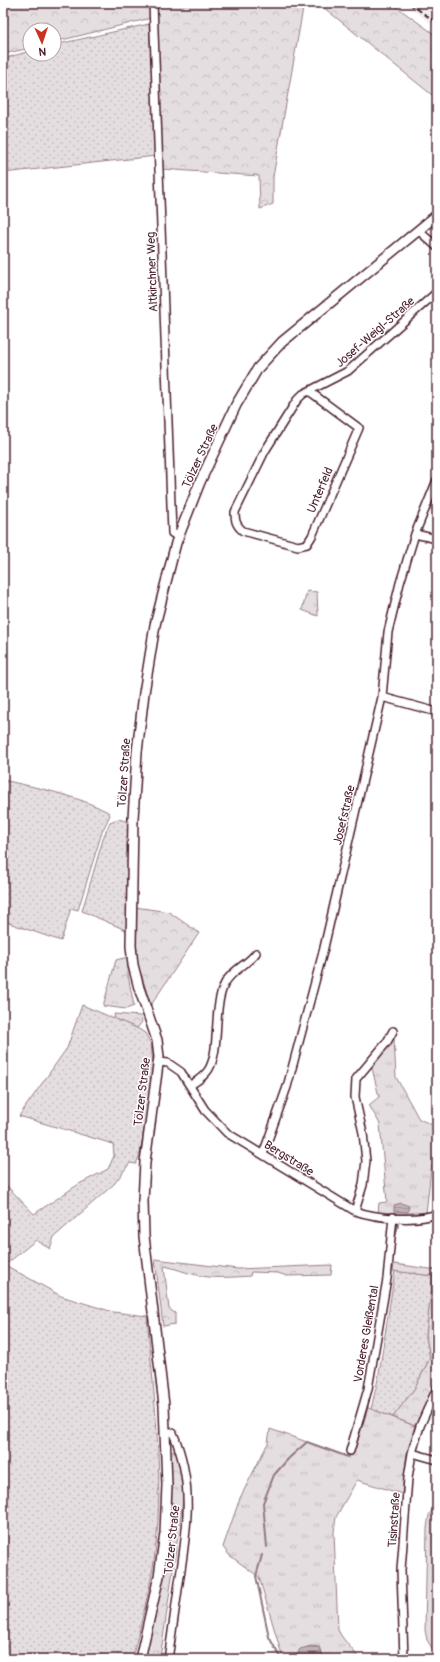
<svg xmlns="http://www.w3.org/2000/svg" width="440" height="1662" font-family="Pangolin,sans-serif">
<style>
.built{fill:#f2eeef}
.grass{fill:url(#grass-dots);stroke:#987e86}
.forest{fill:url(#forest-crowns);stroke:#987e86}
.park{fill:url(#park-tufts);stroke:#987e86}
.pitch{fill:#e5dee0;stroke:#987e86}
.water{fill:url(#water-rules);stroke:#91787e}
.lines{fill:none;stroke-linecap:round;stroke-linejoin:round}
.stream{stroke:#91787e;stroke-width:2}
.minor-casing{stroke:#4a1f2b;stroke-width:10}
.secondary-casing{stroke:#4a1f2b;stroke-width:12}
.minor{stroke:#fff;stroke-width:7}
.secondary{stroke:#fff;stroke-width:9}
.rail{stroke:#4a1f2b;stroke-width:2;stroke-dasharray:6 3;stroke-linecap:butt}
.labels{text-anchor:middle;stroke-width:3;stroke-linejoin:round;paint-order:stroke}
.street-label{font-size:12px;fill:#4a1f2b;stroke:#fff}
</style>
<defs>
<pattern id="grass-dots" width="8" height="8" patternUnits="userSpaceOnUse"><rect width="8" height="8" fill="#e5dee0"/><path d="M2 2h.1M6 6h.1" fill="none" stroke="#c6bec0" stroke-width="1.8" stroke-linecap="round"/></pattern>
<pattern id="forest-crowns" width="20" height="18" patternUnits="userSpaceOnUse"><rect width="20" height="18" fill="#e5dee0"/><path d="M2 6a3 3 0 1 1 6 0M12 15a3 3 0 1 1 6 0" fill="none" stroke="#c6bec0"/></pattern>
<pattern id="park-tufts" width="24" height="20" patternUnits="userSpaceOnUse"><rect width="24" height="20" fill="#e5dee0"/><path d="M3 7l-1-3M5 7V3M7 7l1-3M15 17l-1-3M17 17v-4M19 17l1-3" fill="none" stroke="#c6bec0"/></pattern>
<pattern id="water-rules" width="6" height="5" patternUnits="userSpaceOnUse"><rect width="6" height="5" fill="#c1b3b6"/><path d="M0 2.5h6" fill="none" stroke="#9f9194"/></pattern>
</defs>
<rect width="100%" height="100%" fill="#fff"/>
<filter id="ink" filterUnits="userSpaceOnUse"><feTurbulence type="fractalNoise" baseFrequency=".025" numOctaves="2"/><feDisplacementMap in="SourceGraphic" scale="8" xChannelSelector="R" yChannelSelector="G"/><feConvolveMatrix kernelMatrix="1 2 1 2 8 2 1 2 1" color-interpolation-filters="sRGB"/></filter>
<g filter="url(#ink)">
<path class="built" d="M404,3H423L437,14V28Z"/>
<path class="grass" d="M149,24L156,156L3,173V59L30,51V54H54V45Z
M3,780C38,788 76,795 108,812L110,815L102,832L78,910L71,908L61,941L3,921Z
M118,819L126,821L130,826L128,931L82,911L104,836L110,822Z
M82,1005L137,1028L145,1033L151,1044L154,1072L140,1154L136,1164L130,1163L114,1184L54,1237L50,1249L36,1240L5,1265L61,1296L113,1312L147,1316C153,1388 163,1462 157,1534C154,1577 142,1618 132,1659H3V1186L6,1185L34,1214L79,1184L108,1169L114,1156L113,1144L19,1116L67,1048Z
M395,1271L433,1276L426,1336L430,1358L415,1388L393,1417L371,1409L378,1379Z"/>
<path class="forest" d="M3,3H304L273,177V204L260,209L259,176L161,169L151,18L54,42V30H30V48L3,54Z
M318,3H391L437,36V99Z
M135,907L169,912L199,933L151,1005L136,959Z
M128,957V975L134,1006L126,1009L103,1006L116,960Z
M114,1014L140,1016L142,1022L137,1028L115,1019Z
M155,1259L238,1269L332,1265L331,1275L287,1276L278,1273L251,1272L250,1276C235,1277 211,1279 197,1275C185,1273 176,1268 164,1266L169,1309L175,1313V1324L163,1326Z
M394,1264L437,1270V1379L415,1426L393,1417L415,1388L430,1358L426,1336L433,1276L393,1271Z
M174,1450L179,1458L184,1494L160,1659H145C155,1618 165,1577 169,1535C172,1507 170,1479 170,1452Z"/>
<path class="park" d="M307,591L317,592L318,616L302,610Z
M394,1038L396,1077L419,1119L437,1127V1148L431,1169L426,1213H378L379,1203L387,1202L380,1124L369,1105L379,1097L371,1064Z
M366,1407L415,1426L407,1452L402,1494L357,1480L336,1517L334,1532L338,1630L342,1637L360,1659H283L259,1577L229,1555L223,1547L240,1498L268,1443L270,1429L347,1456L353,1449Z"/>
<path class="pitch" d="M437,1503V1656L427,1640L425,1630L427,1528L429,1515Z"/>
<path class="water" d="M401,1203L409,1206L408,1212L394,1211V1205Z
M311,1646L319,1647L325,1659H295L300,1649Z"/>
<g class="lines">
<path class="stream" d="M394,1241L398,1225
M354,1451L367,1409L373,1378
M267,1547L263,1503L274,1475L289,1458L307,1442L348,1457
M262,1555L256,1576L269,1637L281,1659"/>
<defs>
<path id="minor" d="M153,3L172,533L178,537
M419,231L437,247
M309,391L359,428L312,536L307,544L298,546L243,531C236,525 235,521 235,512L265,451L297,400L303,394L348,371L437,292
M415,534L437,539
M382,697L437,712
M159,1062L168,1063L181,1072L205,1110L227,1133L355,1211C376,1218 415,1222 437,1214
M191,1085C197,1081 205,1076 209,1069C221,1048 212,1008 225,983C232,970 247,965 256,953
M263,1154L287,1087L323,952L382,697L388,632L400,583L415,534L437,480
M355,1211L363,1185L366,1161L363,1133L355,1097L356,1079L387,1042L393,1031
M165,1431L173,1433C195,1483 187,1531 179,1583C175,1609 172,1634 168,1659
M350,1451L368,1389L387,1279L393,1217
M412,1453L437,1460
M404,1659L401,1570L408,1478L412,1453L420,1426L437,1388"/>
<path id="secondary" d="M140,1659L159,1576L165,1533L167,1485L164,1405L144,1236L143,1201L145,1162L159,1057L157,1040L139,988L133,965L131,946L133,819L137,752L144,693L155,625L176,543L200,482L236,405L258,368L282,342L437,215"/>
</defs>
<use href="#minor" class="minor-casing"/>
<use href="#secondary" class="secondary-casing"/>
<use href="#minor" class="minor"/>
<use href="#secondary" class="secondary"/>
<path class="rail" d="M409,3L437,23"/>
</g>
</g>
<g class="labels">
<g class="street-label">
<text transform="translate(152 272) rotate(-92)" y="4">Altkirchner Weg</text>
<text transform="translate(375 332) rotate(-41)" y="4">Josef-Weigl-Straße</text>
<text transform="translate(200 456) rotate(-65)" y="4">Tölzer Straße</text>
<text transform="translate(320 490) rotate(-67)" y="4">Unterfeld</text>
<text transform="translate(124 773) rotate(-86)" y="4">Tölzer Straße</text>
<text transform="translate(344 815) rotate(-77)" y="4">Josefstraße</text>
<text transform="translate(142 1092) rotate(-83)" y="4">Tölzer Straße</text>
<text transform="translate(289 1158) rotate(32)" y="4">Bergstraße</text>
<text transform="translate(366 1334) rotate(-80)" y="4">Vorderes Gleißental</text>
<text transform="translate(394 1520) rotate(-86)" y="4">Tisinstraße</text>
<text transform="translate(172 1540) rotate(-84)" y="4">Tölzer Straße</text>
</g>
</g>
<rect width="440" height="1662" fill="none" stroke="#fff" stroke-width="16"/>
<rect x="8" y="8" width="424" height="1646" fill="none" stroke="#4a1f2b" stroke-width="1.5" filter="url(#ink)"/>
<g transform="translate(42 42) rotate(177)"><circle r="19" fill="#ffffff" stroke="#b7a5aa"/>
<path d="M0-3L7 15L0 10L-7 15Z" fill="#c8321e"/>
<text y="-6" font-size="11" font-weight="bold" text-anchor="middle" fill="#4a1f2b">N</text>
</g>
</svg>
